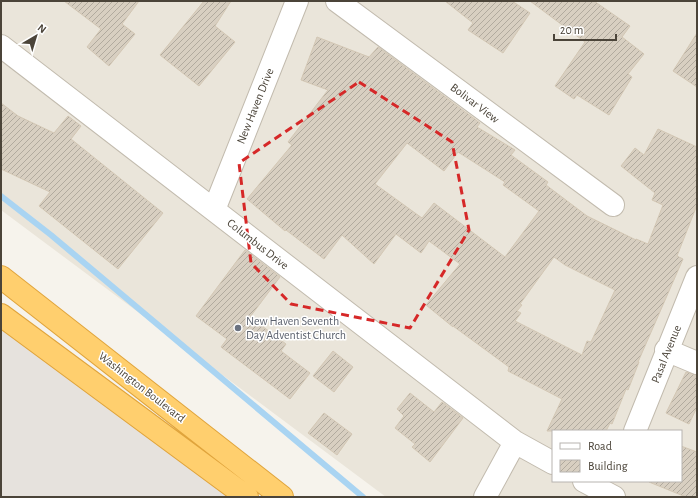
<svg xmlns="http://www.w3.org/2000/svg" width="698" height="498" font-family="'Alegreya Sans',sans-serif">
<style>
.residential{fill:#eae5da;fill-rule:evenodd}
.industrial{fill:#e6e2dd}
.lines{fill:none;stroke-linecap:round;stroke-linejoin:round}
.stream{stroke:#a9d4f2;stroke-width:6}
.building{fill:url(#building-hatch);stroke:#d3c7b4;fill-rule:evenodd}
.minor-casing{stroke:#c2bbae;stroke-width:24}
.highway-casing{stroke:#e0a43c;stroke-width:24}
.minor{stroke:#fff;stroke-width:22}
.highway{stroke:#ffcf6e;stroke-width:22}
.marked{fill:none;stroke:#d62828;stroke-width:3;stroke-dasharray:8 5;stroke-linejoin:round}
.worship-dot{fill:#6b7280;stroke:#fff;stroke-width:1.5}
.labels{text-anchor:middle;stroke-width:3;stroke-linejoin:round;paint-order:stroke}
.street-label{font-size:12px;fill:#4b4439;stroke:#fff}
.worship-label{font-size:12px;fill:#5b616d;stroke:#fff;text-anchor:start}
</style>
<defs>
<pattern id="building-hatch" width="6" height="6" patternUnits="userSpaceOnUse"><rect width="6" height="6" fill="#d8cfc1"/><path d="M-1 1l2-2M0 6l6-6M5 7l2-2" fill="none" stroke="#b1aa9e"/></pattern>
</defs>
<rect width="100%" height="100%" fill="#f6f3ec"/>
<path class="residential" d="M1,1H697V497H386L1,210ZM553,431H681V481H553Z"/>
<path class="industrial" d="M1,323L234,497H1Z"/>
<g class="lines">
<path class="stream" d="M1,196L51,235L363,497"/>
</g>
<path class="building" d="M64,1H139L122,24L135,34L109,66L87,47L101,29Z
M204,1H231L215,26L235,42L199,86L160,55Z
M445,1H512L530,13L503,53L468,30L473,23Z
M530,1H594L630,26L622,37L644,54L628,74L632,77L609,115L577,95L574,99L555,86L585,42Z
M697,33V87L673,71Z
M317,37L369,57L378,47L480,123L477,127L515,150L511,155L548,182L546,185L587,216L636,240V239L648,244L663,205L652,200L655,193L621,166L635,148L644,155L658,129L697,147V205L677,256L683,259L638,362H639L628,390L626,389L612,424L610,423L606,431H547L562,399L508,371L509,367L453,326V327L426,305L460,264L429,241L421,253L396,234L374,264L342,235L324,259L286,230L285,231L247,199L292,145L288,142L328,90L301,80ZM407,143L444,171L458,152L505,182L503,185L539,211L505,257L434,203L422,218L375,184ZM554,257L565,265L615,290L591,342L587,341L582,355L515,321L521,313L517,311L522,305L520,304Z
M1,103L18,116L54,133L68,116L81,126L71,139L163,213L118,269L39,206L50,192L1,169Z
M245,250L280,277L250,317L286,344L281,351L310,373L290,399L221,347L227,339L196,316Z
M333,351L353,367L334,392L313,376Z
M686,372L697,375V407L689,424L666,413Z
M410,393L434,412L442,402L463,418L430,462L412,447L415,444L395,428L404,416L397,409Z
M324,413L352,434L337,455L308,433Z
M681,446L697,452V497H686L649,482L681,481Z"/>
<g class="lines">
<defs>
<path id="minor" d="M337,1L613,205
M1,46L515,442L553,463
M214,210L297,1
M666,350L697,363
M635,431L697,277
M584,481L614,497
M485,497L515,442"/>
<path id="highway" d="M1,277L282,497
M1,315L247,497"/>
</defs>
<use href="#minor" class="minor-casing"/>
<use href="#highway" class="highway-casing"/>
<use href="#minor" class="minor"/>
<use href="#highway" class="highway"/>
</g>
<path class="marked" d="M359,82L452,142L469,230L410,328L291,304L251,263L239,163Z"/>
<circle class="worship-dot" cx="238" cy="328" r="4"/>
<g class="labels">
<g class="street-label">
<text transform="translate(475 103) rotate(37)" y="4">Bolivar View</text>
<text transform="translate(255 106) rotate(-68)" y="4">New Haven Drive</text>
<text transform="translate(258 244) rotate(38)" y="4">Columbus Drive</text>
<text transform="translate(666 354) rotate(-68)" y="4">Pasal Avenue</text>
<text transform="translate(142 387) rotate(38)" y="4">Washington Boulevard</text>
</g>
<g class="worship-label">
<text x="246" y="325">New Haven Seventh<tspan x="246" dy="14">Day Adventist Church</tspan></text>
</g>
</g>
<rect width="698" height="498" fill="none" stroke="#4b4439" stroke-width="4"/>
<rect x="552" y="430" width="130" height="52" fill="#ffffff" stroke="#b7b4b0"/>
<rect x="560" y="443" width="20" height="6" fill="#ffffff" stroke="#b7b4b0"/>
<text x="588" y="450" font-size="12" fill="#4b4439">Road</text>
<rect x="560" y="460" width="20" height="12" fill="url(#building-hatch)" stroke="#b7b4b0"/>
<text x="588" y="470" font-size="12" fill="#4b4439">Building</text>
<g transform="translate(36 36) rotate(38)" stroke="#ffffff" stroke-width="3" paint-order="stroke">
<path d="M0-3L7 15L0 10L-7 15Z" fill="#4b4439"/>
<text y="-6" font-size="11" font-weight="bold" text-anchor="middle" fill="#4b4439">N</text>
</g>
<path d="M554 34v6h62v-6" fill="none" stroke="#4b4439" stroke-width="2"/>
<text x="560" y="34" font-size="12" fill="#4b4439" stroke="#ffffff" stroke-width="3" paint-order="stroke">20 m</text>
</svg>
